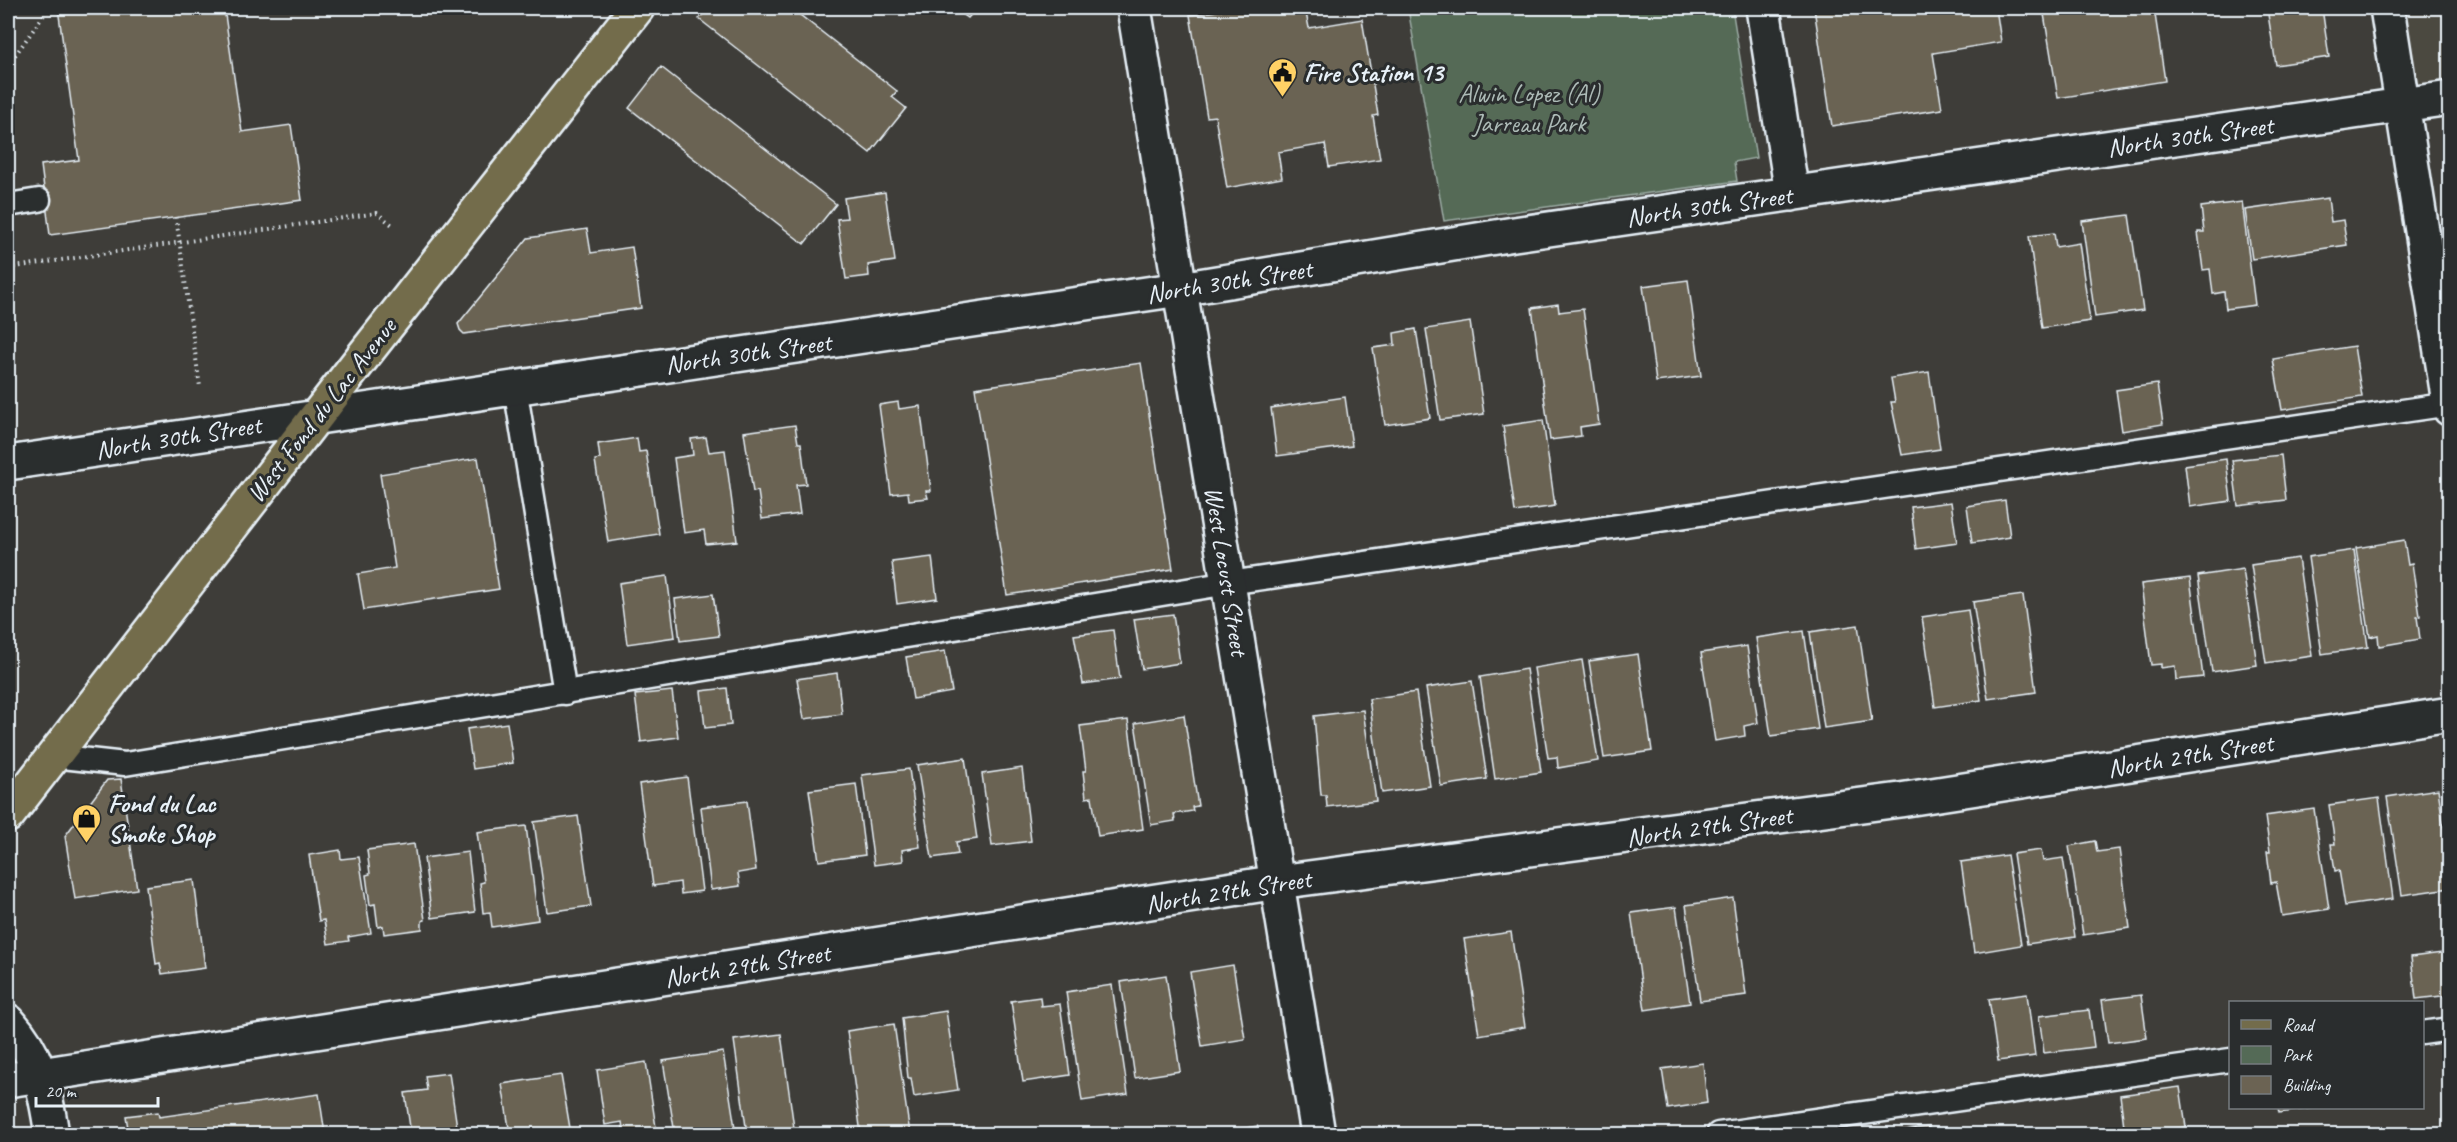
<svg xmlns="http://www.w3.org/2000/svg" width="2457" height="1142" font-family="Caveat,sans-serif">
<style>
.built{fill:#4c4841}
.green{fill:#546a56;stroke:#9eaea7;stroke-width:1.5}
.building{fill:#6b6353;stroke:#e8f1f8;stroke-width:1.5}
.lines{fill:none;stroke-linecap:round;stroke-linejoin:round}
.service-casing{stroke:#e8f1f8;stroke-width:27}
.minor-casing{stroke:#e8f1f8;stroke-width:38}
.tertiary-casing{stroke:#e8f1f8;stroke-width:38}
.primary-casing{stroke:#e8f1f8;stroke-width:38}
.path{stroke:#e8f1f8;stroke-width:4;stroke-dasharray:1.5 4.5;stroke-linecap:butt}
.service{stroke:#2a2d2e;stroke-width:22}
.minor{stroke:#2a2d2e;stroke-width:33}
.tertiary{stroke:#2a2d2e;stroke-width:33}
.primary{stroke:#736c4b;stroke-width:33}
.labels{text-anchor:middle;stroke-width:6;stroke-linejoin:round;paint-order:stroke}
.poi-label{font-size:26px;font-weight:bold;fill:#e8f1f8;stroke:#2a2d2e;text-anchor:start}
.park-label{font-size:26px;fill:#adbbb7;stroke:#2a2d2e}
.street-label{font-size:26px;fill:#e8f1f8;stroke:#2a2d2e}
</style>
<rect width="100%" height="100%" fill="#3e3d39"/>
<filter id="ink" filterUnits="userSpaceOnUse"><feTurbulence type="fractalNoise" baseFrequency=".0167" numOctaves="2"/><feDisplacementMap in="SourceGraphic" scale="12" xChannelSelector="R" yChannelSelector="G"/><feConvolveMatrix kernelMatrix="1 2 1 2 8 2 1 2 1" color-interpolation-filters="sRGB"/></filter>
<g filter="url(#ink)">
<path class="built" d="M2387,8H2449V98L2401,105Z"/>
<path class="green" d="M1408,8H1732L1756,158L1734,162L1737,181L1444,221Z"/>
<path class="building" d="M58,8H224L242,132L291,125L302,200L50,235L41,165L79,160Z
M708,8H791L897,91L892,97L906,108L870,153L699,19Z
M954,8H977L968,18Z
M1238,8H1305L1309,28L1362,19L1378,115L1373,116L1380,159L1329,167L1325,144L1278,152L1282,178L1227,188L1215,116L1207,117L1190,15Z
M1814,8H1996L2001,42L1933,53L1942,109L1832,126Z
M2043,8H2154L2165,81L2058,98Z
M2267,8H2322L2329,57L2276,65Z
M661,67L836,204L804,244L629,108Z
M885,192L895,261L868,265L869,276L846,279L837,219L847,218L844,198Z
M2328,198L2331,222L2343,220L2347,245L2252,259L2245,210Z
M2242,202L2255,305L2226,309L2224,292L2213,294L2210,269L2203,270L2198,232H2204L2201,207Z
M2129,215L2143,310L2095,317L2082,221Z
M587,229L591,253L632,247L641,308L464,334L460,330L458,324L528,238Z
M2054,233L2056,247L2079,243L2090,321L2042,328L2029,236Z
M1688,280L1701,376L1656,382L1643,286Z
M1558,304L1559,312L1583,309L1599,424L1580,427L1581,436L1550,440L1532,308Z
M1470,322L1484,414L1440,420L1426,329Z
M1416,329L1430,418L1385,425L1373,348L1395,345L1394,333Z
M2354,346L2362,397L2282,410L2273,359Z
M1141,363L1173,569L1007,595L975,388Z
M1929,372L1940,449L1902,455L1891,402H1895L1891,378Z
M2157,384L2163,424L2122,431L2116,390Z
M1345,397L1352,446L1277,456L1271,408Z
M898,402L899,409L920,406L931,491H926L928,498L909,500L908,492L891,494L879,405Z
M1543,420L1555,506L1515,512L1503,426Z
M795,425L798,443H801L806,484L796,485L800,514L762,519L758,491L753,492L744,432Z
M706,437L709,452L725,450L737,541L706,544L704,530L684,533L674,458L693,455L691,439Z
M637,438L639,452L646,451L659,534L608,542L595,460L600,459L598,444Z
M2281,455L2286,500L2238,506L2232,460Z
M478,458L499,589L364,610L358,574L395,568L380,474Z
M2226,459L2231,501L2190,507L2185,465Z
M2005,500L2010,537L1972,543L1967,506Z
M1951,502L1957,543L1916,549L1911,507Z
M2404,540L2408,565L2412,564L2420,616L2417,617L2420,639L2379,646L2378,635L2370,637L2356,548Z
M2354,550L2368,647L2322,654L2308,557Z
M932,557L937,598L897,604L892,562Z
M2298,558L2312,656L2266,663L2251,565Z
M2243,569L2257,665L2212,672L2198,576Z
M667,576L675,637L627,644L619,583Z
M2190,578L2203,677L2176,680L2175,666L2161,668V664L2151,665L2141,584Z
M713,594L719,636L680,641L675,599Z
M2023,595L2036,692L1988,699L1973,602Z
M1968,610L1981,700L1935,707L1922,617Z
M1173,614L1180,663L1142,669L1134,619Z
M1858,625L1872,721L1824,728L1810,632Z
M1113,630L1120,679L1083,684L1074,635Z
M1804,631L1818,729L1771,736L1756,638Z
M1747,646L1758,723L1744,726L1745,736L1715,741L1701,653Z
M945,651L952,692L913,699L906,657Z
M1638,654L1652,751L1604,758L1589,661Z
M1582,660L1598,761L1558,768L1557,757L1548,758L1534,668Z
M1526,669L1541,772L1495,779L1480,677Z
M837,673L842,714L804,719L797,679Z
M1472,681L1487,779L1441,786L1426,688Z
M727,688L731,725L705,728L701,691Z
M672,691L678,737L641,742L635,695Z
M1416,692L1430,786L1382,793L1369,699Z
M1363,710L1376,801L1327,807L1326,795H1321L1314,716Z
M1184,715L1198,806L1192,807L1193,811L1174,814L1175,821L1151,825L1135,723Z
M1128,720L1143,829L1098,836L1092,797L1086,798L1083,771H1086L1080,726Z
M507,723L513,763L473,769L467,729Z
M965,758L977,839L956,842L958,854L932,858L917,765Z
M1022,768L1031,841L992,846L982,774Z
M909,769L920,847L902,850L903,861L874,865L862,775Z
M687,777L702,891L681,894L680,882L653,886L639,784Z
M121,779L137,889L75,899L65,836L107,780Z
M856,784L865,855L819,861L809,790Z
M2438,789L2450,871V888L2402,895L2387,797Z
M2379,798L2393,899L2345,906L2339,870L2335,871L2331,844H2335L2329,805Z
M747,801L756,870L738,873L740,886L711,890L701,807Z
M2314,809L2329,909L2282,916L2276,882L2271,883L2267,852H2270L2265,816Z
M578,816L591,906L547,912L534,822Z
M526,826L538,920L492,927L490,912L483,913L480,883L484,882L477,832Z
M2095,841L2097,852L2119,849L2130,928L2083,935L2069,846Z
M414,844L425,920L422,921V929L384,934L383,926L378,927L375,904L370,905L366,875L370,874L367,850Z
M340,850L341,859L359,857L371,933L348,937L349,941L328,944L324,920L319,921L309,855Z
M2041,850L2043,861L2063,858L2075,937L2027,944L2013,854Z
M468,852L475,912L432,918L424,858Z
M2007,855L2021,945L1974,953L1961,862Z
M194,880L205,968L162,974L160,963L156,964L146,886Z
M1733,898L1746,995L1700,1001L1686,905Z
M1676,907L1690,1003L1645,1010L1631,913Z
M1511,932L1525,1027L1479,1035L1464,939Z
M2450,952V995L2416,999L2411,957Z
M1233,965L1245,1039L1202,1046L1190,972Z
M1166,975L1180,1071L1135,1078L1121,982Z
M1112,985L1128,1094L1082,1101L1066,992Z
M2027,994L2035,1056L1998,1061L1989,999Z
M2141,995L2147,1038L2108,1043L2102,1000Z
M1040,997L1041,1006L1060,1004L1070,1075L1023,1082L1011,1001Z
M2089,1010L2094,1047L2044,1053L2039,1016Z
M946,1011L958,1090L914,1097L911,1078H908L902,1018Z
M894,1024L910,1134H861L847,1031Z
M781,1034L794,1128L747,1134L734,1040Z
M2450,1048V1085L2443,1049Z
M723,1052L736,1134H675L663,1061Z
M646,1062L657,1134H624L622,1122L605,1125L597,1070Z
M1703,1063L1707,1103L1668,1109L1662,1069Z
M449,1073L458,1134H411L405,1093L427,1090L425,1076Z
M561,1075L571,1134H510L502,1084Z
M2180,1087L2186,1127L2125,1134L2120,1095Z
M319,1094L325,1134H129L126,1116L158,1112L159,1117Z
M2278,1108H2315L2279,1113Z
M1257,1126L1259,1134H1228L1227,1131Z
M1929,1127L1930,1134H1889V1132Z"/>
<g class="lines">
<defs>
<path id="service" d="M8,205L39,200
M515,387L565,693
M53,756L125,764L1229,583L2450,404
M2422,1033L2450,1029
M1718,1134L2230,1060"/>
<path id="minor" d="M1763,8L1792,194
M2387,8L2450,409
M8,463L1180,289L1514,234L2450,98
M8,1021C41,1058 44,1087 52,1134
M8,1080L1278,882L1900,800L2450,714"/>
<path id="tertiary" d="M1134,8L1318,1134"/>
<path id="primary" d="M8,815L357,364L637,8"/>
</defs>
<use href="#service" class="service-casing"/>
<use href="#minor" class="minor-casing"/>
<use href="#tertiary" class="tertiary-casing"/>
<use href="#primary" class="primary-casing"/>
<path class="path" d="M8,65L49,8
M176,217L200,387
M8,268L377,213L395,227"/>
<use href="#service" class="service"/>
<use href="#minor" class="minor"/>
<use href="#tertiary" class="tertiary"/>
<use href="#primary" class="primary"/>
</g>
</g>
<defs>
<symbol id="civic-pin" viewBox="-11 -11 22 30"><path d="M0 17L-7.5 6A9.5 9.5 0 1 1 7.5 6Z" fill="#ffd166" stroke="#2a2d2e"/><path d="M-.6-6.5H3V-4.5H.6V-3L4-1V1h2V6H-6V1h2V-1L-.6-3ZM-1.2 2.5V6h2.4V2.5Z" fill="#111"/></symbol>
<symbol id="shop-pin" viewBox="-11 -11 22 30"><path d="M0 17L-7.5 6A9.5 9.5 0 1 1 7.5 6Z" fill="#ffd166" stroke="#2a2d2e"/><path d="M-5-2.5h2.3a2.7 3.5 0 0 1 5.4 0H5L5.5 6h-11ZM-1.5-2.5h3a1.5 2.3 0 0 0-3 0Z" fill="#111"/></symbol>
</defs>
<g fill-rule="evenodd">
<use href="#civic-pin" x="1266" y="56" width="33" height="45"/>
<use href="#shop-pin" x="70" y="802" width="33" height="45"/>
</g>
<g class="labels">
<g class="poi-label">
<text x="1304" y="81">Fire Station 13</text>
<text x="108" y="812">Fond du Lac<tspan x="108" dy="30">Smoke Shop</tspan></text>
</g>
<g class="park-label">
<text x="1529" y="102">Alwin Lopez (Al)<tspan x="1529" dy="30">Jarreau Park</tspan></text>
</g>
<g class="street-label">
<text transform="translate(2190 136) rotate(-8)" y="9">North 30th Street</text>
<text transform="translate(1709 206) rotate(-8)" y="9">North 30th Street</text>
<text transform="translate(1229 281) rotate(-9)" y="9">North 30th Street</text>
<text transform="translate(748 353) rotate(-8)" y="9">North 30th Street</text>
<text transform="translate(321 410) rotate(-52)" y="9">West Fond du Lac Avenue</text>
<text transform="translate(178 437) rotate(-9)" y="9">North 30th Street</text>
<text transform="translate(1227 571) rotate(81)" y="9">West Locust Street</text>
<text transform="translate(2190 755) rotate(-9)" y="9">North 29th Street</text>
<text transform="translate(1709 826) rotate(-8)" y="9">North 29th Street</text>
<text transform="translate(1228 891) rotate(-9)" y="9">North 29th Street</text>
<text transform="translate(747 965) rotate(-9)" y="9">North 29th Street</text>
</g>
</g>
<rect width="2457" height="1142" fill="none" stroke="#2a2d2e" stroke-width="30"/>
<rect x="15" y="15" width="2427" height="1112" fill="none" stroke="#e8f1f8" stroke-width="2" filter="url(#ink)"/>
<rect x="2229" y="1001" width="195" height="108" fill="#2a2d2e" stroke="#767b7f" stroke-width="1.5"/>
<rect x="2241" y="1020" width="30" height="9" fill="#736c4b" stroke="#767b7f" stroke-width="1.5"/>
<text x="2283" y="1031" font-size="18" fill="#e8f1f8">Road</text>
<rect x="2241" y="1046" width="30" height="18" fill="#546a56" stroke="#767b7f" stroke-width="1.5"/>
<text x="2283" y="1061" font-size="18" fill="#e8f1f8">Park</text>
<rect x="2241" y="1076" width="30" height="18" fill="#6b6353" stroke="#767b7f" stroke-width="1.5"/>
<text x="2283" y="1091" font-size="18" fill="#e8f1f8">Building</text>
<path d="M36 1097v9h122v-9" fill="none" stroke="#e8f1f8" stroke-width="3"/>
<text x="45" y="1097" font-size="18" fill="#e8f1f8" stroke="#2a2d2e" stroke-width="4.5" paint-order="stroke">20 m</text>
</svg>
